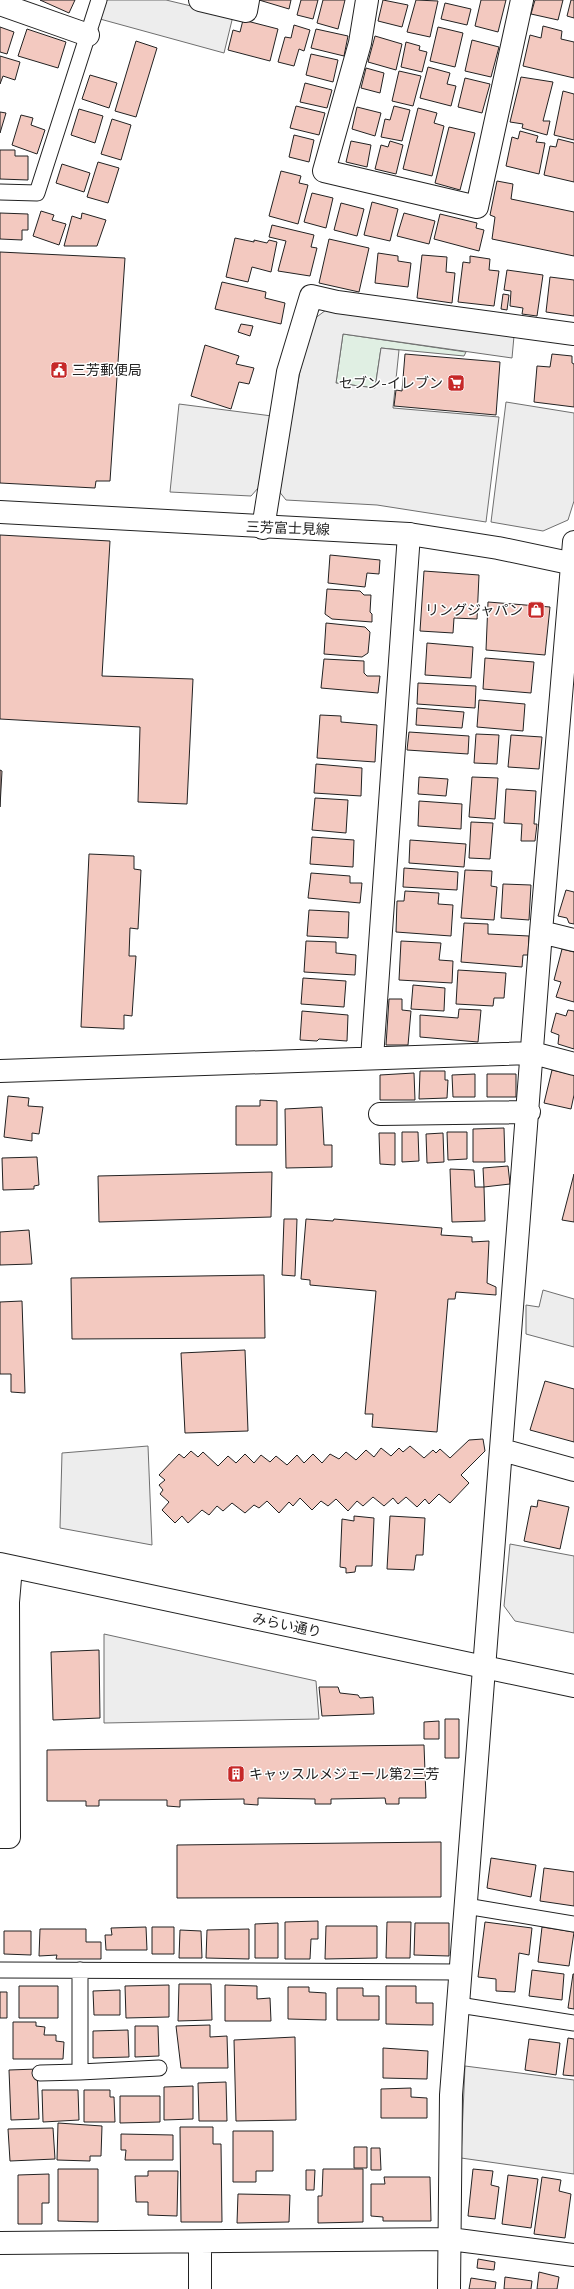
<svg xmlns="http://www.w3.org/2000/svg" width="574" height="2289" font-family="Mulish,'Noto Sans JP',sans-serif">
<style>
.green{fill:#e0efe3;stroke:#6f6f6f}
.parking{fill:#ededed;stroke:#6f6f6f}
.building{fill:#f3c9c0;stroke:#222}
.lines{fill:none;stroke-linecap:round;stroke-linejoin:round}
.service-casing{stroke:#222;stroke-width:17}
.minor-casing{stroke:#222;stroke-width:24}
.tertiary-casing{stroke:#222;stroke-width:24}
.secondary-casing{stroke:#222;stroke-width:24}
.service{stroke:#fff;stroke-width:15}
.minor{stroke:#fff;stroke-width:22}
.tertiary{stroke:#fff;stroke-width:22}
.secondary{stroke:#fff;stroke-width:22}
.labels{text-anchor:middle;stroke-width:3;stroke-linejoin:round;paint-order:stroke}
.poi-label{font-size:14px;fill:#222;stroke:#fff;text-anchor:start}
.street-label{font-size:14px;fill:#222;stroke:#fff}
</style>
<rect width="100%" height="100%" fill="#fff"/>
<path class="green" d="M343,334L466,352L464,356L381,348L375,388L336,383Z"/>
<path class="parking" d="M107,0H166L233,16L224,53L100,19Z
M326,310L514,336L512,358L343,334L336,383L375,388L381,348L399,350L393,408L499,417L486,522L377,505L286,500L278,490L300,371L314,319Z
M506,402L574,413V501L568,520L543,531L491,522Z
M179,404L272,416L259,487L251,496L170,492Z
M543,1290L574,1299V1347L526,1334V1305L539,1307Z
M148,1446L152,1545L60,1528L62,1453Z
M510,1544L574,1556V1633L515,1621L504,1606Z
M104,1634L316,1681L319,1719L104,1723Z
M465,2066L574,2080V2174L461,2158Z"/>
<path class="building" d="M40,0H75L69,13Z
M259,0H291L289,9Z
M301,0H318L313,19L297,15Z
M323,0H345L338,29L317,23Z
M383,0L408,5L402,27L378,21Z
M416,0L438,1L430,37L407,32Z
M481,0H506L498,32L475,26Z
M535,0H563L558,20L531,14Z
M571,0H574V18L567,16Z
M445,3L471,9L467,25L441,19Z
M243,20L278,29L270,61L228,50L233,30L240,32Z
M294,25L310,30L304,51L299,49L294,66L278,62L285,37L291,38Z
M543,26L562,31L561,39L574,42V78L523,66L530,35L541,38Z
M0,27L14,32L7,54L0,52Z
M438,27L463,33L455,67L430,61Z
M27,29L66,42L58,68L18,56Z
M316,29L348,36L344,56L311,48Z
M375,36L402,44L396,70L368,62Z
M472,40L499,47L491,77L465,71Z
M136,41L157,48L136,117L115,111Z
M406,42L420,46L419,50L427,52L422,72L401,67Z
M311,54L338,60L333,82L306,75Z
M0,56L20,62L15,80L3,76L0,84Z
M428,67L450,73L447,84L456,86L451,106L420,98Z
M366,68L384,73L380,93L361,88Z
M399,71L421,76L413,106L392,101Z
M90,75L117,83L109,108L82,99Z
M521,77L553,82L543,121H550L547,135L522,128L523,124L510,122Z
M465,78L490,84L482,113L458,107Z
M305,83L332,90L327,108L300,102Z
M563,91L574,94V140L554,135Z
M296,106L325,113L319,135L290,128Z
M394,106L410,110L402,141L381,137L385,119L390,120Z
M357,107L381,113L375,136L352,129Z
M418,108L437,113L434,123L444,126L432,176L403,169Z
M79,109L103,116L95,143L71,135Z
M0,112L6,113L0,133Z
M21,115L33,118L31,125L45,130L37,154L12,145Z
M112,119L131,125L121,160L101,154Z
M449,127L475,133L460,190L435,183Z
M520,131L538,136L536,142L545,143L539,174L506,166L512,137L518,139Z
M294,135L314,140L309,162L289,157Z
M558,139L574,143V182L544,175L550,146L556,147Z
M351,141L371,145L367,167L346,162Z
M390,141L403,145L396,174L375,169L381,145L388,147Z
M0,150H15V156H28V180L0,179Z
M98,162L119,168L108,203L87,197Z
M62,164L90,173L84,192L56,183Z
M281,171L301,176L299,183L308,185L298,224L269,216Z
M497,181L513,184L511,199L574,212V256L492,239L495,217L490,215Z
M312,193L333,198L326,228L304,222Z
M372,202L398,209L390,241L364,235Z
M341,203L364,209L357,236L334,230Z
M41,211L54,215L52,220L66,224L59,245L33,236Z
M0,213L28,214V230H22V240L0,239Z
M82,213L106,220L97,246H64L72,216L81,219Z
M404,213L435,221L429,244L397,236Z
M440,214L477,223L476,228L484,230L479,251L434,239Z
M272,225L314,235L311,247L317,248L310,276L278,271L286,241L269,237Z
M235,238L254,242V240L267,243L269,240L277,242L271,272L252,267L248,282L226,277Z
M329,239L369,248L359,292L319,283Z
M0,252L125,258L110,481H96L95,488L0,483Z
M378,253L398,256V261L411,263L408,287L375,283Z
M422,255L447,257L446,272L455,273L452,303L417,298Z
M470,256L490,259L489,270L499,271L494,306L458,302L463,262L470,263Z
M507,270L543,275L537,316L522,314L523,308L510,306L511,291L504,290Z
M550,277L574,280V316L546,312Z
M222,282L266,292L265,298L285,303L281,324L215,309Z
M503,294L509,295L507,310L501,309Z
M241,324L253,326L250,336L238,332Z
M205,345L239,356L236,364L254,368L249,384L239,382L231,409L191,396Z
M405,354L500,362L496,415L394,406L396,390L402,391Z
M552,354L572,356V363L574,364V407L534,402L537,366L550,367Z
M0,535L110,541L102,676L193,679L187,804L138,802L140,727L0,719Z
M330,555L380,560L379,574L367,573L365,587L328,583Z
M424,571L479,575L477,619L454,618L453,633L420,631Z
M327,589L360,591L364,595H371L370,612L372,614V622L332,619L325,614Z
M488,602L550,607L545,655L486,650Z
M326,623L365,627L370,632L368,653L362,657L324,654Z
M427,643L473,647L471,678L425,675Z
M485,658L534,662L531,693L483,689Z
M324,659L364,661V673L367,676H380L378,693L321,688Z
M418,683L476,686L475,708L417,704Z
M479,700L525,704L523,731L477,727Z
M417,708L464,712L462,728L416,725Z
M320,715L341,716V722L377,725L375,762L317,758Z
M409,732L469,736L468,754L407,750Z
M476,734L499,735L497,764L474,763Z
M511,735L542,737L539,769L508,767Z
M316,764L362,768L361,796L314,793Z
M0,770L2,771L0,807Z
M419,777L448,779L446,796L418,794Z
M472,777L498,778L495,819L469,817Z
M506,789L536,791L534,824H537L535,841H521L522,824L504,823Z
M315,798L348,800L346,833L312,830Z
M419,801L462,804L461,829L418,826Z
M471,822L493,823L490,859L469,858Z
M312,837L354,840L353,867L310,864Z
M410,840L466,844L464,867L409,863Z
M89,854L134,856V869L141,870L138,929L130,928L129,956H136L132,1016L124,1015V1029L81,1027Z
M404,868L458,872L457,890L403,887Z
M465,870L492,871L491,886L497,887L494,920L461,918Z
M311,873L350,876V883H362L360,903L308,898Z
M503,884L531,885L529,920L501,918Z
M566,890L574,892V924L569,923L567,918L558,916Z
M405,891L439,893L438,904L453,905L451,936L396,932L397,901H404Z
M309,910L349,912L348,938L307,936Z
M464,923L488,924V934L529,936L528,955H523L522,967L461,962Z
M306,941L336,942V953L356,955L355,975L304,972Z
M401,941L441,943L439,960L453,961L452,983L399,980Z
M562,949L574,952V1002L556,997L561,982L554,980Z
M458,970L506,973L504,998H494L493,1006L456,1004Z
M303,978L346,981L344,1007L301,1004Z
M413,985L445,988L444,1011L411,1009Z
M389,999H402V1010L411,1011L408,1045H386Z
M459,1009L481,1010L478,1042L420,1037V1015L458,1018Z
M568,1010L574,1011V1049L558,1044L559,1035L551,1032L556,1013L566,1016Z
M302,1011L348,1015L347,1041L319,1039L317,1041L300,1040Z
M552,1070L574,1075V1095L571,1109L544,1103Z
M420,1071H445V1080H448L447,1098L419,1099Z
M414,1073L415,1100H380V1075Z
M475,1074V1097H453L452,1075Z
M487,1074H516V1097H487Z
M8,1096L29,1098L28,1106L43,1107L39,1134L32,1133V1141L4,1137Z
M260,1100L277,1101V1145H236V1106H260Z
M322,1107L324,1145H332V1167L286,1168L285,1109Z
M504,1128L505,1162H473V1129Z
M402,1132H418L419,1161L402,1162Z
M447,1132H467V1159L448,1160Z
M379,1133H395V1165L380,1164Z
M443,1133L444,1162L427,1163L426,1134Z
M37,1157L39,1185L34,1186V1189L3,1190L2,1158Z
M508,1166L510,1184L484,1187L483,1168Z
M450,1169L474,1170L475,1187H484L485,1221L452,1222Z
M272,1172L271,1217L99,1222L98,1176Z
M574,1174V1222L562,1220Z
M284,1219H297L295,1276L282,1275Z
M306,1219L333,1221L334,1219L442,1228L441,1235L472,1237V1242L489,1241L487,1283L496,1287V1295L456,1292L455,1299H448L437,1432L372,1427L373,1414H365L376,1291L310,1285V1280L301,1279Z
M29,1230L32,1264L0,1265V1232Z
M264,1275L265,1338L72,1339L71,1278Z
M22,1301L25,1393L11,1392V1374H0V1302Z
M245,1350L248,1431L185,1433L181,1353Z
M545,1381L574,1389V1442L530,1430Z
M483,1439L485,1451L461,1475L469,1483L450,1503L439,1494L429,1504L425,1499L417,1507L406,1497L398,1504L393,1498L384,1506L373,1497L363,1506L357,1501L348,1511L336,1499L328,1506L321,1501L312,1510L300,1498L293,1506L289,1502L279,1513L267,1501L259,1508L254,1505L245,1513L232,1503L223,1511L217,1506L209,1515L202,1510L188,1523L182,1516L175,1523L162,1510L169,1502L160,1494L163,1490L159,1485L165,1480L159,1475L179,1454L184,1458L191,1451L198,1457L203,1452L218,1466L228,1456L236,1463L245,1454L254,1463L261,1455L270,1462L276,1456L287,1465L297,1455L304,1463L313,1454L322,1463L330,1454L339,1459L346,1452L356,1460L366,1450L374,1457L381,1448L391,1456L399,1448L403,1452L410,1446L424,1458L433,1450L436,1453L440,1449L450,1458L469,1440Z
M538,1500L569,1507L560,1549L524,1541L531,1506L537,1507Z
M354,1516L374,1518L372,1566H356L355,1572L346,1573V1568L340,1567L342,1519L354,1521Z
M390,1516L425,1518L423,1555H416L414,1570L387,1569Z
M99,1650L100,1718L53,1720L51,1652Z
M319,1687H338L340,1693L358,1695L360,1698L373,1697L374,1714L322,1716Z
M445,1719H459V1758H445Z
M439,1721V1739H424V1722Z
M424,1745L426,1798H399V1804H386L385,1798L331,1799V1804H315V1799L258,1798V1805L244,1804V1799L180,1800V1807L167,1806V1800H99V1806H86V1801H47V1750Z
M441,1842V1897L177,1898V1845Z
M491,1858L536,1865L531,1897L487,1888Z
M544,1868L574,1872V1906L540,1901Z
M318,1921V1939H311L310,1959H285V1922Z
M387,1922H411L410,1958H386Z
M485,1922L532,1928L529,1955L519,1953L515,1992L496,1991V1979L478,1977Z
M278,1923V1958H255V1924Z
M415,1923H449V1956L414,1955Z
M326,1926H377V1958L325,1959Z
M146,1927L147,1950H106L105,1935H112L111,1928Z
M152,1927H174V1954H152Z
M542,1927L574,1932L569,1966L538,1962Z
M40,1929H86V1942H101V1959H56L57,1955L39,1956Z
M249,1929V1959L206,1958L207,1930Z
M180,1930L201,1931L202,1958H179Z
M4,1931H31V1955L4,1954Z
M532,1970L564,1974L562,2000L529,1996Z
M573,1974H574V2009L568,2008Z
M179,1984H211L212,2020L178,2021Z
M169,1985V2017L126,2018L125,1986Z
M225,1985L257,1986V1999L270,1998L271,2021H225Z
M19,1986H58V2018H19Z
M386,1986H416V2003H433V2025L386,2024Z
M288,1987H309V1992L326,1993V2020L288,2019Z
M337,1988H363V1996H379V2020H337Z
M120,1990V2015H94L93,1991Z
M0,1992H7V2018H0Z
M13,2022H36V2026L45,2027L44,2035H56V2041L64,2042L63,2059H13Z
M210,2025V2037L227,2036L228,2068H181L176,2026Z
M135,2026H158L159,2056L135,2057Z
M128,2030L129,2057L93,2058V2031Z
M295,2037L296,2120L236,2121L234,2040Z
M568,2038L574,2039V2076L563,2075Z
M529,2039L560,2043L556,2075L525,2070Z
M383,2048L428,2051L427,2079L383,2078Z
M37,2069L39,2119L11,2120L9,2070Z
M226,2082L227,2121H199L198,2083Z
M193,2086V2119L164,2120V2087Z
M411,2088V2097L427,2098V2118H381V2089Z
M42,2090H78L79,2120L43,2122Z
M84,2090H110V2097H114L115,2122H84Z
M120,2096H160V2122L120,2123Z
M58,2123L102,2126L101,2156H90V2161L57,2160Z
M180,2127H213V2144H221L222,2222H181Z
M53,2128L55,2159L10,2161L8,2129Z
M233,2131H273V2171H256V2182H233Z
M121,2134L173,2135V2160H125L126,2150H121Z
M354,2147H367V2168H354Z
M371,2148H380L381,2170H371Z
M58,2169H98V2222L58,2221Z
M323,2169H363V2222L318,2223V2196H322Z
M473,2169L493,2171L491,2185L499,2187L495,2219L468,2216Z
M306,2170H315L314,2190H306Z
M148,2171H178L177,2216L148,2215V2202H136L135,2176H148Z
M49,2174V2203H42V2224H18V2175Z
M508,2175L538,2179L531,2228L502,2224Z
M384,2177H430L431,2221H383V2217L371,2216V2184H385Z
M542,2177L561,2180L559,2191L571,2194L565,2238L534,2234Z
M238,2194L290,2195L289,2222L237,2223Z
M478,2259L495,2262L494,2270L477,2268Z
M539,2272L559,2277L557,2289H537Z
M505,2277L532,2281L531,2289H504Z
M471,2278L496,2282L495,2289H469Z"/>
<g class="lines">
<defs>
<path id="service" d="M0,192L37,193L99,0
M466,1906L574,1924
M0,1970L461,1972
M80,1970V2072L159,2068
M459,2005L574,2023
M40,2073L80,2072"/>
<path id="minor" d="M200,0L246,11L248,0
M367,0L360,43L324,171L477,207L522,0
M0,4L88,35
M263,528L288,372L311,296L337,302L574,334
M541,932L574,940
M372,1058L409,534
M0,1071L533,1053L574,1064
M380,1114L529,1112
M502,1450L574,1470
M0,1837H9L8,1602L11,1567
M200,2242V2289
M0,2243L450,2239L574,2255
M449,2289L451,2095L541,932L574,542"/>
<path id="tertiary" d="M0,1564L574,1686"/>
<path id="secondary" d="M0,512L409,534L498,548L574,564"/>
</defs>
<use href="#service" class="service-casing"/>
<use href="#minor" class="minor-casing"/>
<use href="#tertiary" class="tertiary-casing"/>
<use href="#secondary" class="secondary-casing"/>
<use href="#service" class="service"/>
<use href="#minor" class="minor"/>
<use href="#tertiary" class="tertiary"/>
<use href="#secondary" class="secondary"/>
</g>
<defs>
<symbol id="civic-square" viewBox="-11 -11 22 22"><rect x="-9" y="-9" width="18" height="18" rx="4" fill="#c62828" stroke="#fff"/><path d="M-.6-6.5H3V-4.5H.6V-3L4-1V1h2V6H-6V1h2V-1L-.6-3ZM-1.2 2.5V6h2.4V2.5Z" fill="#fff"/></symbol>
<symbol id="supermarket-square" viewBox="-11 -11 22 22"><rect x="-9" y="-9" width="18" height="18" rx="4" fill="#c62828" stroke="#fff"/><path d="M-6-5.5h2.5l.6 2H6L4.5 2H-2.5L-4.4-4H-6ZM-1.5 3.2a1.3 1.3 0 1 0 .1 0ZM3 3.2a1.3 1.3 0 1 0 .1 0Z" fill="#fff"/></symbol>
<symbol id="shop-square" viewBox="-11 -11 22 22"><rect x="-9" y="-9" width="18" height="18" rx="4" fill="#c62828" stroke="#fff"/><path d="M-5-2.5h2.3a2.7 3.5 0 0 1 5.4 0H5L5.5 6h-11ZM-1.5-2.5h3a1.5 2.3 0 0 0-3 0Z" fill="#fff"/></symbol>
<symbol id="building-square" viewBox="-11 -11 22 22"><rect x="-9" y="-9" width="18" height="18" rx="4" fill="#c62828" stroke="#fff"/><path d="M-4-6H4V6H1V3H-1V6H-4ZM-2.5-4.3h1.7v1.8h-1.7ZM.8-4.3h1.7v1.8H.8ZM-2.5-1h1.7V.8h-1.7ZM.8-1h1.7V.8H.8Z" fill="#fff"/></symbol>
</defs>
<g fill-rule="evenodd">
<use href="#civic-square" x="49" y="360" width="20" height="20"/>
<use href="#supermarket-square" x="446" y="373" width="20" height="20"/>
<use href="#shop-square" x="526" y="600" width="20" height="20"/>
<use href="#building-square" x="226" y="1764" width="20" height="20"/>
</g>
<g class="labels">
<g class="poi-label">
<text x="72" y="375">三芳郵便局</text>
<text x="443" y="388" text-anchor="end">セブン-イレブン</text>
<text x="523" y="615" text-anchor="end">リングジャパン</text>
<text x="249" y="1779">キャッスルメジェール第2三芳</text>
</g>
<g class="street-label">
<text transform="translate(288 528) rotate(2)" y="5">三芳富士見線</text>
<text transform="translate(287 1625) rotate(12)" y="5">みらい通り</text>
</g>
</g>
</svg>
